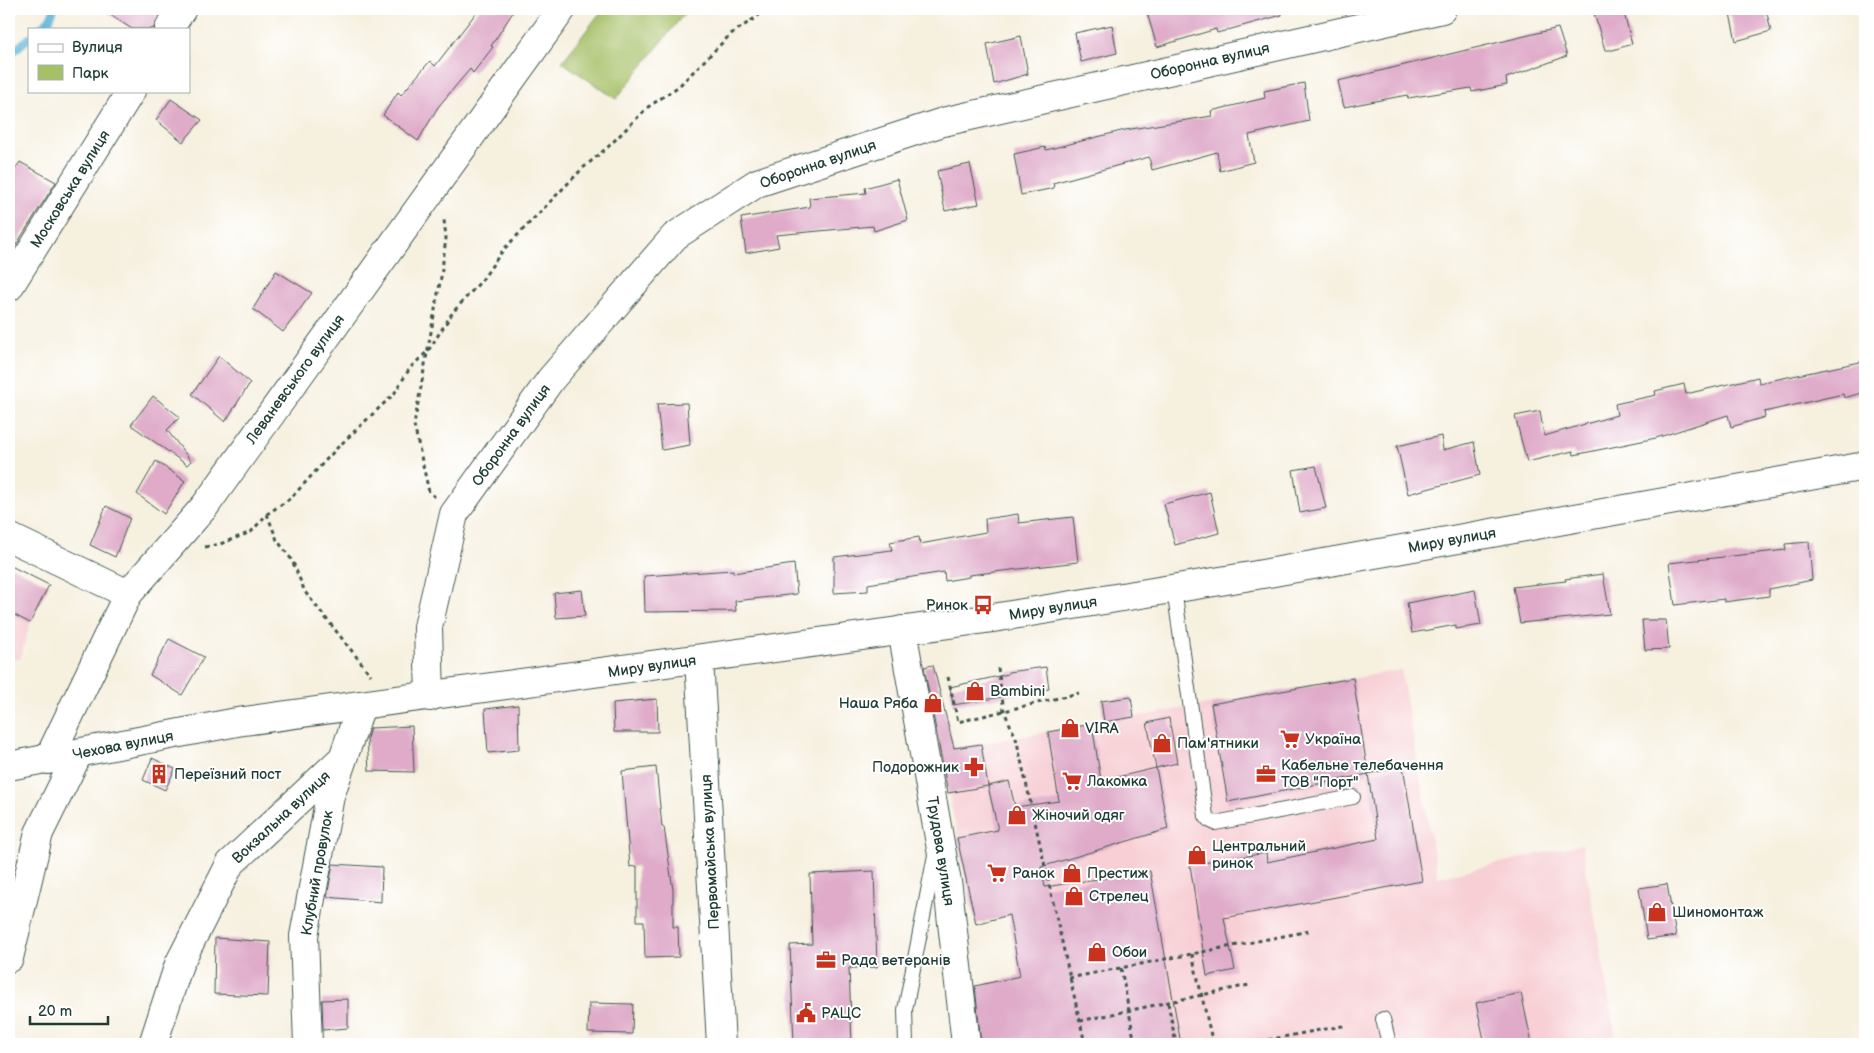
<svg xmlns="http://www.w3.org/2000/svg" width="1874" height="1053" font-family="'Balsamiq Sans',sans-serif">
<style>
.built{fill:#f7cfd4}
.green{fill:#a6c066;stroke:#627e4d}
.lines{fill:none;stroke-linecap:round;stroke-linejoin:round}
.stream{stroke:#5ab5d7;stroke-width:8}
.building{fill:#dfabc9}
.service-casing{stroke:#3f584e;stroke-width:16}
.minor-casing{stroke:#3f584e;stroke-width:30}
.tertiary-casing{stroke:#3f584e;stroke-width:30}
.path{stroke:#3f584e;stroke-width:3;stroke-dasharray:4 4;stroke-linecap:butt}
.service{stroke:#fff;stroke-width:14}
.minor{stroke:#fff;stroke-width:28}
.tertiary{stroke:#fff;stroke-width:28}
.labels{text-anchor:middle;stroke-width:4;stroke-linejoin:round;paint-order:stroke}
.street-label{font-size:15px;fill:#1f3d34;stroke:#fff}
.poi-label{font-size:15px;fill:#1f3d34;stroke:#fff;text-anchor:start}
</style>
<rect width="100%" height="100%" fill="#fff"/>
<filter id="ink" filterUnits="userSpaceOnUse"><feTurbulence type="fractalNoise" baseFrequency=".02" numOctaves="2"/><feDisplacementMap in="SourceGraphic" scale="10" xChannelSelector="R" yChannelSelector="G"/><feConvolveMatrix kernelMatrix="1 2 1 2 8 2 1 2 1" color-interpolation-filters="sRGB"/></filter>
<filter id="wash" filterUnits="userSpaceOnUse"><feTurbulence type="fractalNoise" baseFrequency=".0096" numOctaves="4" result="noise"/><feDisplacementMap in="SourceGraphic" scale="20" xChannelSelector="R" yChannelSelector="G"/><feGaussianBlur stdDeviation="1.12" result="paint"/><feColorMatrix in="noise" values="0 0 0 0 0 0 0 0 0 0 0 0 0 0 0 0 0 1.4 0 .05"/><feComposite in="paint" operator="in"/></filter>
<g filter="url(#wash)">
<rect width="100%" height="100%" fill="#f6f0df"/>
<path class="built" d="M9,566L49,585L30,623L20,659H9Z
M1401,670L1438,877L1582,844L1617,1044H1031L1009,916L976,924L940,751Z"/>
<path class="green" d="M603,9H688L616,99L562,62Z"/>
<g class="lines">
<path class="stream" d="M39,29L50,19L54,9
M9,55L29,38"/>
</g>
<g id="blocks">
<path class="building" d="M101,9H164L153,29H132Z
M479,9H515L491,46L493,47L473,73L470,69L438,107L418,141L383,115L398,92L401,95L430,61L435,66Z
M1146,9H1281L1282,15L1217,33L1216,29L1157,47Z
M1611,9H1623L1632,44L1613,50H1605L1594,13Z
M1729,9H1766L1771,31L1736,41Z
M1112,25L1117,53L1081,62L1075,33Z
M1558,28L1567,56L1506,78L1507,85L1472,92L1471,88L1408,98L1407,95L1344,107L1338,81Z
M1021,36L1028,74L994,84L987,44Z
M1304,83L1309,121L1249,135L1254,162L1220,171L1217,152L1152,170L1149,157L1053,183L1054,188L1021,195L1014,154L1045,147L1046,150L1125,130L1212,116L1211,111L1265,98L1264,91Z
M171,99L202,120L183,142L156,120Z
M20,162L56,182L9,256V178Z
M970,164L979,204L945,211L937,171Z
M897,179L908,220L874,231L873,226L776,235L779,247L746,253L741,218L810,207L809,198L866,193L865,188Z
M276,271L312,293L283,332L253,309Z
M219,356L250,383L225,422L192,394Z
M1865,361V392L1844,398L1843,394L1764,412L1765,417L1731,427L1728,415L1656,438L1574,455L1573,451L1527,462L1515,416L1540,411L1544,436L1617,415L1615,404L1656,395L1655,391L1684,384L1686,394L1758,377L1759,383Z
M153,396L180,417L167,430L191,461L187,465L131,425Z
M687,403L690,445L662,450L657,404Z
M1441,436L1443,450L1474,442L1480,475L1408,494L1397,446Z
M156,461L185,481L164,514L137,494Z
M1316,466L1326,508L1300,513L1293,470Z
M1210,492L1219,533L1175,545L1164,504Z
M106,506L130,518L115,557L90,545Z
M1018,514L1019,523L1073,517L1078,562L969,575V577L945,581L944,572L868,584V591L834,593V557L892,550L890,542L919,537L920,544L986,532L985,519Z
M1809,542L1812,580L1769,589V596L1724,602V599L1675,605L1669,563L1786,550L1785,544Z
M794,564L797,594L735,601L736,611L645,612L644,576L733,570V573Z
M9,565L49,585L30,623L9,612Z
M1603,574L1610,614L1520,623L1513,587L1566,581L1565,579Z
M582,590L585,616L556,618L554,593Z
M1475,590L1481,625L1456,629V625L1412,633L1407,603Z
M1642,620H1666L1669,649L1645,650Z
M169,639L204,657L182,695L150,675Z
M933,665L954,748L981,744L988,786L948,793L924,667Z
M1046,667L1049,689L953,705L950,687L1008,674V672Z
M1353,678L1368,774L1228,802L1211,704Z
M1131,697L1134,717L1104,722L1101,701Z
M657,699L658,732H614L613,703Z
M518,705L519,750L488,753L485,709Z
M1169,718L1177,763L1156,768L1147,723Z
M1092,724L1101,781L1156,768L1168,829L1041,867L1045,887L1150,871L1181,1044H981L975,986L1020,976L1009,915L976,924L957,838L998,830L988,786L1009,781L1015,807L1059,801L1048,732Z
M412,726L414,772L369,771L367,738L370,728Z
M152,758L175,769L165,790L143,780Z
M1403,766L1422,881L1224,918L1235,970L1207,976L1190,865L1266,853L1267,862L1378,839L1368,774Z
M656,767L662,827H664L673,890V927H678L679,957L645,958L644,921H637V866L630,867L622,771Z
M333,864L382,867L381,902L327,897Z
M874,871L877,967L849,968L852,1044H794L790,945L812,944L810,874Z
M1667,884L1676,936L1647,940L1639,888Z
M215,938L270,942L268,996L214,994Z
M1521,993L1532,1044H1485L1476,1003Z
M348,999V1028L323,1030L322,1000Z
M589,1003L633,1004L632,1034L588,1033Z"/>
</g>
</g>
<g filter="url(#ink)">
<use href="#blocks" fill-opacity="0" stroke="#3f584e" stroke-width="1"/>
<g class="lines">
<defs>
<path id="service" d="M1174,589L1206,816L1209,820L1215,823L1353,797
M1383,1019L1389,1044
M906,1044L905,1010L935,855"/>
<path id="minor" d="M169,29L182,9
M9,287L131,91
M9,537L128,594
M902,630L948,888L966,1044
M430,697L428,627L454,514L551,379L675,236L757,183L943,122L1442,9
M48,760L128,594L205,506L562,9
M9,958L39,833L78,754
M153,1044L179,964L230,864L343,758
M308,1044L304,936L330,796L361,706"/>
<path id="tertiary" d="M699,659L721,1044
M9,766L237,722L993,618L1251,576L1865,466"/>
</defs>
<use href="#service" class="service-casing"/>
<use href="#minor" class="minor-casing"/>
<use href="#tertiary" class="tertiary-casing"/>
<path class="path" d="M435,497L429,492L414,425L441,277L446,238L444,220
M267,514L277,540L292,560L305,592L371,675
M205,547L220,544L251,532L267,514L291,498L337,448L394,394L410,368L428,351L453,312L482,280L503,250L583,168L608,147L648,107L679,86L731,34L758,16L762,9
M998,668L1004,711L1016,738L1085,1044
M948,677L958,722L1079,693
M1192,954L1213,1044
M1121,968L1135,1044
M1069,978L1309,931
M1168,1003L1176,1044
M1080,1021L1249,985
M1245,1044L1347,1025"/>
<use href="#service" class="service"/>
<use href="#minor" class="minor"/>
<use href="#tertiary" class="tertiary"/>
</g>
</g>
<defs>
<symbol id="bus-bare" viewBox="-9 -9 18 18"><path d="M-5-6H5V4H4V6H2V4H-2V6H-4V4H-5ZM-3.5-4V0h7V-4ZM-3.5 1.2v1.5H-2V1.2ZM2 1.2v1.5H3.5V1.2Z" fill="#c8321e" stroke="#fff" stroke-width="2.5" paint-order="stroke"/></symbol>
<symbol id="shop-bare" viewBox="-9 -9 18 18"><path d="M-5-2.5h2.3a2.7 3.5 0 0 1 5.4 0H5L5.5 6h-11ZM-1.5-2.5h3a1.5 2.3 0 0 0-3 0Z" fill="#c8321e" stroke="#fff" stroke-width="2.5" paint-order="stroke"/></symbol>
<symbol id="supermarket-bare" viewBox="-9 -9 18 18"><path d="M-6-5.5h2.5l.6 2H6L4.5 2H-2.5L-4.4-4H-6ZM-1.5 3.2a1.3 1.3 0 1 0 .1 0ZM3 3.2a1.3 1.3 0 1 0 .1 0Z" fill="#c8321e" stroke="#fff" stroke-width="2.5" paint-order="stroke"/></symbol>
<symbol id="pharmacy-bare" viewBox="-9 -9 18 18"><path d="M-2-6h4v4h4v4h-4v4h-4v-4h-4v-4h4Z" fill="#c8321e" stroke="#fff" stroke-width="2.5" paint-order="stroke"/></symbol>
<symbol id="building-bare" viewBox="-9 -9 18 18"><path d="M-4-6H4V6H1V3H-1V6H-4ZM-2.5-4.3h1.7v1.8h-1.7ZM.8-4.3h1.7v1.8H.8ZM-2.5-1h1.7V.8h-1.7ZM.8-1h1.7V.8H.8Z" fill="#c8321e" stroke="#fff" stroke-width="2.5" paint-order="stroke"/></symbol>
<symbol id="office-bare" viewBox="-9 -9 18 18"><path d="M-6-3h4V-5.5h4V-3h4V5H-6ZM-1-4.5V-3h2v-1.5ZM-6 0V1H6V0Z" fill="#c8321e" stroke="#fff" stroke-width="2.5" paint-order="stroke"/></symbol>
<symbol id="civic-bare" viewBox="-9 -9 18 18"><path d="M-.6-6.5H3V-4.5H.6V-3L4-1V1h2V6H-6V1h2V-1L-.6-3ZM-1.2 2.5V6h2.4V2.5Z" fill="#c8321e" stroke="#fff" stroke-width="2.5" paint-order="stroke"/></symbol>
</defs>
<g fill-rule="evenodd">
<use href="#bus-bare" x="969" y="591" width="28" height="28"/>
<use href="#shop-bare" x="961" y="677" width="28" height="28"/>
<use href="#shop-bare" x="919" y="689" width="28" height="28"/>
<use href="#shop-bare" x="1056" y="714" width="28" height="28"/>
<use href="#supermarket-bare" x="1276" y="725" width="28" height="28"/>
<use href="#shop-bare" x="1148" y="729" width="28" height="28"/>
<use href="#pharmacy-bare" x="960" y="753" width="28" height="28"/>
<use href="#building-bare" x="145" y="760" width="28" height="28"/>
<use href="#office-bare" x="1252" y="760" width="28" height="28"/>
<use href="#supermarket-bare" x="1058" y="767" width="28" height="28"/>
<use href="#shop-bare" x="1003" y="801" width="28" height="28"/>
<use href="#shop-bare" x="1183" y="841" width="28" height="28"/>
<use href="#supermarket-bare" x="983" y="859" width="28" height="28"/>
<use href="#shop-bare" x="1058" y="859" width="28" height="28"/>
<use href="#shop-bare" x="1060" y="882" width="28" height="28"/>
<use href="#shop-bare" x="1643" y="898" width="28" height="28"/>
<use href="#shop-bare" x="1083" y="938" width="28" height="28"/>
<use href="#office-bare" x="812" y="946" width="28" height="28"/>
<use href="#civic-bare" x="792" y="999" width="28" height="28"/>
</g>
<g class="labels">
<g class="street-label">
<text transform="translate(1210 61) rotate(-13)" y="5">Оборонна вулиця</text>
<text transform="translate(818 164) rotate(-19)" y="5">Оборонна вулиця</text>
<text transform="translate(70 189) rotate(-58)" y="5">Московська вулиця</text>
<text transform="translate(295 379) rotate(-54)" y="5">Леваневського вулиця</text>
<text transform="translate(511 435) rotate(-54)" y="5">Оборонна вулиця</text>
<text transform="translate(1452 540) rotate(-10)" y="5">Миру вулиця</text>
<text transform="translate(1053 608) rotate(-9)" y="5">Миру вулиця</text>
<text transform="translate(652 666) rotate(-8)" y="5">Миру вулиця</text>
<text transform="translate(123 745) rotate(-11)" y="5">Чехова вулиця</text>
<text transform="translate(281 817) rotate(-43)" y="5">Вокзальна вулиця</text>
<text transform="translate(941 851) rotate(81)" y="5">Трудова вулиця</text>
<text transform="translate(710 852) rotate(-93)" y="5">Первомайська вулиця</text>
<text transform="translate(317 873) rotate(-80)" y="5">Клубний провулок</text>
</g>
<g class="poi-label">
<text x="968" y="610" text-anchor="end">Ринок</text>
<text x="990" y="696">Bambini</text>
<text x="918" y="708" text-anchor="end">Наша Ряба</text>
<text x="1085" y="733">VIRA</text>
<text x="1305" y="744">Україна</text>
<text x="1177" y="748">Пам'ятники</text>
<text x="1281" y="770">Кабельне телебачення<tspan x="1281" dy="17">ТОВ "Порт"</tspan></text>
<text x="959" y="772" text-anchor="end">Подорожник</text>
<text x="174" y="779">Переїзний пост</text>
<text x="1087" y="786">Лакомка</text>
<text x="1032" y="820">Жіночий одяг</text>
<text x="1212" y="851">Центральний<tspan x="1212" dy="17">ринок</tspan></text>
<text x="1012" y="878">Ранок</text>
<text x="1087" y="878">Престиж</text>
<text x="1089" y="901">Стрелец</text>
<text x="1672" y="917">Шиномонтаж</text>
<text x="1112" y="957">Обои</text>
<text x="841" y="965">Рада ветеранів</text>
<text x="821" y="1018">РАЦС</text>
</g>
</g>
<rect width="1874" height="1053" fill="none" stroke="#fff" stroke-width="30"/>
<rect x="28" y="28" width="162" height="65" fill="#ffffff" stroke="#a5b1ae"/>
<rect x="38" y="44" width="25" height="8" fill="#ffffff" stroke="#a5b1ae"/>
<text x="72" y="52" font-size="15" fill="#1f3d34">Вулиця</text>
<rect x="38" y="65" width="25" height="15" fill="#a6c066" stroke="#a5b1ae"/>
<text x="72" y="78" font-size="15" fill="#1f3d34">Парк</text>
<path d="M30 1016v8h78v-8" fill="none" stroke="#1f3d34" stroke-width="2.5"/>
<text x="38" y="1016" font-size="15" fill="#1f3d34" stroke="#ffffff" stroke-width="4" paint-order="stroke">20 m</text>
</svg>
